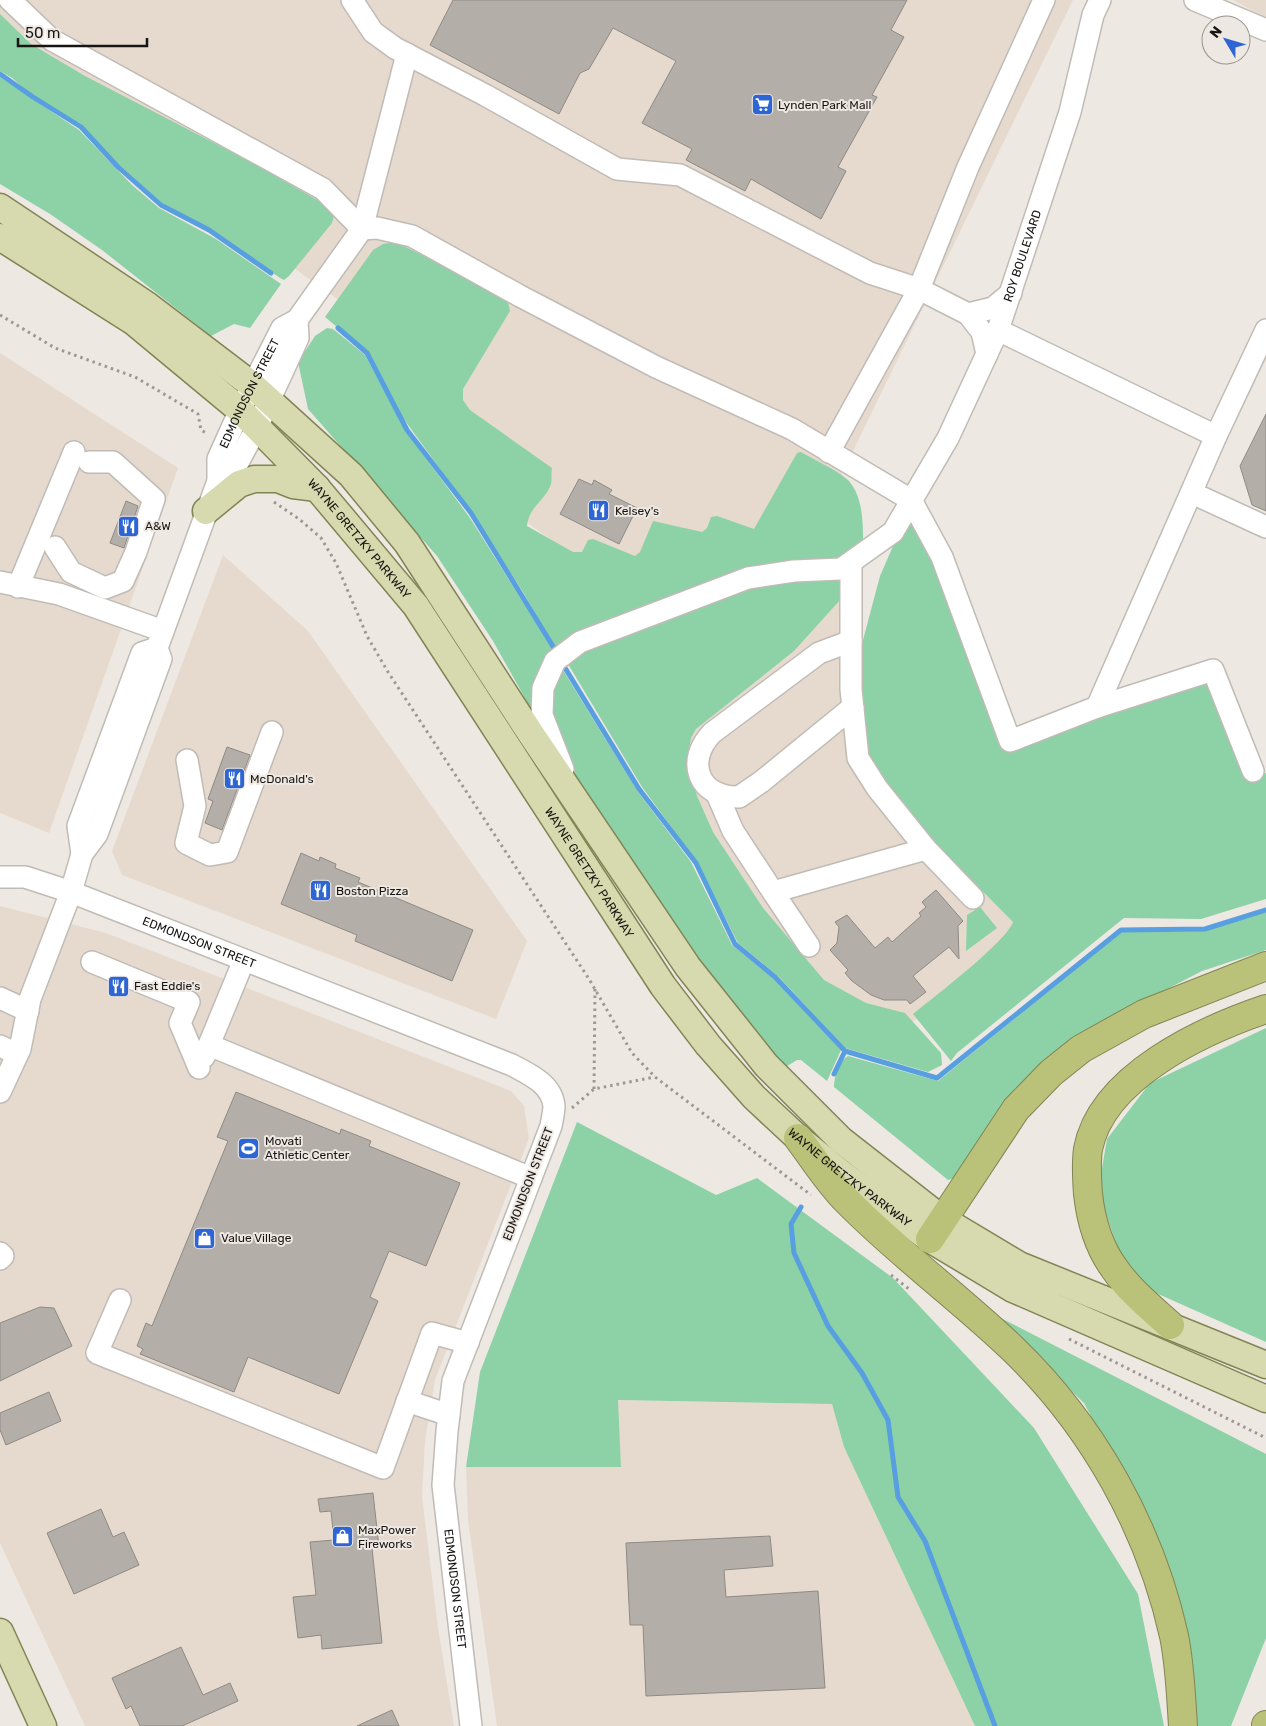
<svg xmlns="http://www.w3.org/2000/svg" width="1266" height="1726" font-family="Rubik,sans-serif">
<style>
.built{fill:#e6dacf}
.green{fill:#8dd1a7}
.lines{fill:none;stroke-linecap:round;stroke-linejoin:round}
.stream{stroke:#579fe0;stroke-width:5}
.building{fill:#b3aea8;stroke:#8f8a85}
.minor-casing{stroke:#c0bbb5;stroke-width:24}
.major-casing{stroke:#818555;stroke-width:29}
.highway-casing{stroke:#818555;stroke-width:30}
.path{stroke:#9c9893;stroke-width:3;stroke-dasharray:2.5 4;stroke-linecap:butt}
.minor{stroke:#fff;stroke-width:21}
.major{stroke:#d6daae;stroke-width:26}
.highway{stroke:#bac178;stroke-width:28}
.labels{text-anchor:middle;stroke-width:4;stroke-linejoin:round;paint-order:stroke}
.poi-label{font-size:12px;fill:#171513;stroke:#eee8e2;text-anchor:start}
.street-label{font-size:12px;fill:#171513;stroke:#eee8e2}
</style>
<rect width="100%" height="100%" fill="#eee8e2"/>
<path class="built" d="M0,0H1073L829,500L612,583L529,524L449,379L0,58Z
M1233,0H1266V18Z
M0,353L178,468L49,833L0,813Z
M223,555L308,631L527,941L496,1019L122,875L112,851Z
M838,594L878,758L1026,930L882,1047L792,952L656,761Z
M0,906L106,933L511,1091L524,1106L529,1138L435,1380L425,1441L422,1496L438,1628L454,1726H85L0,1543Z
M617,1400L832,1404L844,1447L975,1726H497L468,1520L466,1467H621Z"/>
<path class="green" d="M0,14L31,44L85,76L251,162L319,201L334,216L332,223L289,276L284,280L280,278L217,233L161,202L120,166L82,126L33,96L12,78L0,71Z
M0,77L79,130L132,185L159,208L216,239L281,284L250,328L234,324L211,336L102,250L50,214L0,184Z
M396,242L507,298L510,311L463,389V400L470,410L552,468C551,473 552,480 551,484C546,500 529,506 527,526L573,552H582L588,540L593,539L635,556L640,552L653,521L702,532L707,528L711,517L717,516L754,529L797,453L801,452C814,460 837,470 848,480C864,497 863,526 863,547L848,563L761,574L555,648L523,592L462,499L403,418L368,353L325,317L373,250L383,244Z
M327,328L333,329L365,355L405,430L470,518L555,653L535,710L531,709L493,641L437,556L308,409L298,362L315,336Z
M910,507L1008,741L1210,676L1257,776L1266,773V899L1201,919L1124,918L957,1053L951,1061L913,1014C933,998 1007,941 1013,922L932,840L868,761L858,659L880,576Z
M847,575L841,599L794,651L696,729L691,738L687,762L697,796L713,832L763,908L824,980L866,1003L905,1013L941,1053L942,1065L928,1072L845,1048L779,977L738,943L697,862L642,787L568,664L570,652L723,590Z
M561,667L638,792L691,862L732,945L774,979L841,1050L827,1081L801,1060H797L784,1068L695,960L572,772L547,716V690Z
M980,907L997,928L966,951L967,915Z
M1266,912V950L1202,971L1086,1031L961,1176L948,1180L834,1087C834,1077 839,1061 848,1056L938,1081L1121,932L1204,931Z
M1266,1028V1342L1156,1293L1122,1261L1098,1191L1107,1139L1150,1083Z
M577,1122L716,1195L757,1178L893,1278L1034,1428L1138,1594L1164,1726H975L844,1447L832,1404L618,1400L621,1467H466L480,1372Z
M989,1312L1266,1454V1638L1231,1726H1188L1137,1505L1084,1403Z"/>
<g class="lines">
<path class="stream" d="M0,74L33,97L81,127L118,167L161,205L209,230L271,273
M338,328L367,353L407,430L471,513L557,653
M562,663L639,789L696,863L735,944L775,977L845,1051L937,1078L1121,930L1205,929L1266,910
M834,1074L845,1051
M801,1207L791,1224L794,1253L828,1326L862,1373L888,1420L898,1497L925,1541L995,1726"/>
</g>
<path class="building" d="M453,0H907L891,30L904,37L872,95L877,97L838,167L846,171L821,219L751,179L745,191L686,160L692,149L642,123L676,61L613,28L589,69L580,73L559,114L430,45Z
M1266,414V511L1252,505L1240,466Z
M579,479L592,485L594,480L612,490L609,494L637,508L619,544L560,514Z
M126,501L138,506L124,548L110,543Z
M227,747L250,755L222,830L205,823L213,801L208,799Z
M301,853L319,861L320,857L336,864L335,868L360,878L358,882L473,930L452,981L355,941L357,935L281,904Z
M936,890L963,921L958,926L959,959L949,947L913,976L926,992L910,1004L907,1000H884L871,995L852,981L845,973L848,970L830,950L837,943L839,927L835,922L847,915L875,948L888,937L892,942L921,916L919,913L926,907L922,902Z
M236,1092L340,1134L341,1129L371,1141L369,1146L460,1183L426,1266L389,1251L370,1297L378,1301L339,1394L248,1357L234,1392L140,1354L143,1349L137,1346L146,1323L152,1326L228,1141L217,1137Z
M40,1307L54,1308L72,1346L0,1381V1323Z
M49,1392L61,1421L6,1445L0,1430V1413Z
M373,1493L379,1547L372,1548L382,1643L322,1649L321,1635L298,1638L293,1597L316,1595L310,1542L334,1540L331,1511L320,1512L318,1499Z
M101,1509L113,1537L124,1532L139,1565L74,1594L47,1533Z
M770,1536L773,1566L724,1570L726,1597L818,1591L825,1688L646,1696L643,1625H630L626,1543Z
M181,1647L203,1695L230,1683L238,1701L182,1726H140L131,1706L126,1709L112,1678Z
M392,1710L399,1726H357Z"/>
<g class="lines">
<defs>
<g id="minor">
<path d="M10,0L52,40L323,189L362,229"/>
<path d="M352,0L373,32L395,48L485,95L617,169L680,175L870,273L919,289L968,314L982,332L987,354"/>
<path d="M1195,0L1266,30"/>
<path d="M362,229L377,228L412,236L520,296L656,367L792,429L911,500L942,557L1010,741L1097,707L1216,436"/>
<path d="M968,314L993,308L1011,293"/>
<path d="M998,330L1216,436L1266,330"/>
<path d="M829,452L919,289L968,167L1044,0"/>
<path d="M218,481L235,468L257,427L298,338L297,320"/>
<path d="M1192,493L1266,527"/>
<path d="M55,547L71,572L105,588L123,581L136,552L154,499L113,462H89"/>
<path d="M0,582L59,594L163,631"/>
<path d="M18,587L74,452"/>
<path d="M851,641L819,653L712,733C685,761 698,798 739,797L761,782L853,707"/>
<path d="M1097,707L1213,670L1253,771"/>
<path d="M187,760L195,806L186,843L210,855L227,852L272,732"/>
<path id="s1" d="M563,769L542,715L543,688L555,661L580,642L748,578L794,571L841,569L893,532L948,438L998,330L1070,112L1093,15L1100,0"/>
<path d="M717,794L733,831L773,892L926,849L877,788L858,758L851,689V563"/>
<path d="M926,849L973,898"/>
<path d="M82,854L78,826L142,653L157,648"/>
<path id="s2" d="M0,877H25L71,892L512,1065C529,1074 552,1084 554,1106C554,1112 552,1120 551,1126L453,1381L447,1431L443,1485L471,1726"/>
<path d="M773,892L809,946"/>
<path d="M92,962L189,1002L180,1023L199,1068"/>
<path d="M0,998L28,1011"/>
<path d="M209,1045L531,1178"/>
<path d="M0,1046L17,1054"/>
<path d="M204,1057L244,960"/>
<path id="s3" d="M0,1092L20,1049L30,999L71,892L82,854L97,834L161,659L157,648L218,481V459L240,410L282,328L297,320L362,229L407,54"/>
<path d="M0,1253L3,1256L0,1259"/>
<path d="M120,1300L97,1353L383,1468L432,1333L468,1343"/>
<path d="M407,1401L449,1415"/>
</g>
<g id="major">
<path d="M0,207L147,305L252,385L351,475L407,543L531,734L688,967L766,1065L841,1140L942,1219L1019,1265L1266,1365"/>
<path id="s4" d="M0,237L134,322L240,410L317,488L416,606L663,986L708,1045L754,1097L798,1138L842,1174L930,1239L1013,1289L1266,1399"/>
<path d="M206,511L239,484L254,479H278L293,485L317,488"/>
<path d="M0,1632L43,1726"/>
</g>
<path id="highway" d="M798,1138C814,1159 828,1182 847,1201C899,1254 960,1298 1013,1349C1093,1426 1150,1528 1174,1636C1180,1665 1181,1696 1183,1726
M930,1239L1016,1109L1051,1073L1081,1049L1144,1014L1266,966
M1170,1325C1150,1307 1129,1290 1114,1268C1098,1246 1091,1221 1088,1194C1087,1180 1086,1163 1088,1149C1102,1076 1204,1030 1266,1009
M1266,1726V1725"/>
</defs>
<use href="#minor" class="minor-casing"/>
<use href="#major" class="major-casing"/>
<use href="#highway" class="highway-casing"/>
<path class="path" d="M0,315L55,348L135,377L198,414L201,430L208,434
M274,502L299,519L321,538L336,563L367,636L388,672L589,979L632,1053L655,1077L811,1195
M594,1089L595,989
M572,1108L594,1089L655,1077
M891,1275L909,1289H912
M1069,1339L1266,1438"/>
<use href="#minor" class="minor"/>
<use href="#major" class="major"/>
<use href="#highway" class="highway"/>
</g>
<defs>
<symbol id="supermarket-square" viewBox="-11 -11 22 22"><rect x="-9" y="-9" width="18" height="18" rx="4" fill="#2d66d4" stroke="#eee8e2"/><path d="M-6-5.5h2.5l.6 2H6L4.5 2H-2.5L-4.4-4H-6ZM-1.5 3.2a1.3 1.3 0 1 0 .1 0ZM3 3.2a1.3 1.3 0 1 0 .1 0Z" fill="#fff"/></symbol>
<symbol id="restaurant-square" viewBox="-11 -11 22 22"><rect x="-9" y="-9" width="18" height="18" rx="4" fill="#2d66d4" stroke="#eee8e2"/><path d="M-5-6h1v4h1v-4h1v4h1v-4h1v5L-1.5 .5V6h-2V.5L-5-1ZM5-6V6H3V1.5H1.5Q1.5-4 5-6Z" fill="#fff"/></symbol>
<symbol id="stadium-square" viewBox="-11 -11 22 22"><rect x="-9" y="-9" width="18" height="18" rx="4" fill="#2d66d4" stroke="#eee8e2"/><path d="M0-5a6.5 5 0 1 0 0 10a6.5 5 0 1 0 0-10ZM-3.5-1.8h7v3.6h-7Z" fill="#fff"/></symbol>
<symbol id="shop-square" viewBox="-11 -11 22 22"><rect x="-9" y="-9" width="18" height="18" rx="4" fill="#2d66d4" stroke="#eee8e2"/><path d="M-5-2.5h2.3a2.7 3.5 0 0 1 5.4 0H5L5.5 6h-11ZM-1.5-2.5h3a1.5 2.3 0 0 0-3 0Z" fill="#fff"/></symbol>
</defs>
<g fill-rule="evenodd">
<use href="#supermarket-square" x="750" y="92" width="25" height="25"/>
<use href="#restaurant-square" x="586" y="498" width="25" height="25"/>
<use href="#restaurant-square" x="116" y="514" width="25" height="25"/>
<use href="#restaurant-square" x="222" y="766" width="25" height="25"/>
<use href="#restaurant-square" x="308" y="878" width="25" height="25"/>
<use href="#restaurant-square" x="106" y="974" width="25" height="25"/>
<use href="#stadium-square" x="236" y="1136" width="25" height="25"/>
<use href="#shop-square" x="192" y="1226" width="25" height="25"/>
<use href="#shop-square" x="330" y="1524" width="25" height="25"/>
</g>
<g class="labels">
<g class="poi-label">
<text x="778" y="109">Lynden Park Mall</text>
<text x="615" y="515">Kelsey's</text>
<text x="145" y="530">A&amp;W</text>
<text x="250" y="783">McDonald's</text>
<text x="336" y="895">Boston Pizza</text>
<text x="134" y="990">Fast Eddie's</text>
<text x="265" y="1145">Movati<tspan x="265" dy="14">Athletic Center</tspan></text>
<text x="221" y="1242">Value Village</text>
<text x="358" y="1534">MaxPower<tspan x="358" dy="14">Fireworks</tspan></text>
</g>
<g class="street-label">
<text dy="4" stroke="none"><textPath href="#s1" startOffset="789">ROY BOULEVARD</textPath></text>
<text dy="4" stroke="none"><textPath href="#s3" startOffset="748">EDMONDSON STREET</textPath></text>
<text dy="4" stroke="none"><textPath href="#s4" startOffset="472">WAYNE GRETZKY PARKWAY</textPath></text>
<text dy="4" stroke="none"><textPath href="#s4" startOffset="878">WAYNE GRETZKY PARKWAY</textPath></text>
<text dy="4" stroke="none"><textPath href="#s2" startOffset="211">EDMONDSON STREET</textPath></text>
<text dy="4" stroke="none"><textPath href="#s4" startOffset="1282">WAYNE GRETZKY PARKWAY</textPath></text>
<text transform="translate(528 1184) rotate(-69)" y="4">EDMONDSON STREET</text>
<text dy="4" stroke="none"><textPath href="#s2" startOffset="1111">EDMONDSON STREET</textPath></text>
</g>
</g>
<g transform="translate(1226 40) rotate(308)"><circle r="24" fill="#eee8e2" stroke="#98948f"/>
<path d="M0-4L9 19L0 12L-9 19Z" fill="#2d66d4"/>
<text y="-8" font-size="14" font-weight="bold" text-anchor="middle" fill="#171513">N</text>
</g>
<path d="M18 38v8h129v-8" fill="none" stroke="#171513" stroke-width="2.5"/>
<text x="25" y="38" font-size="15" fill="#171513" stroke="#eee8e2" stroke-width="4" paint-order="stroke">50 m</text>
</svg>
